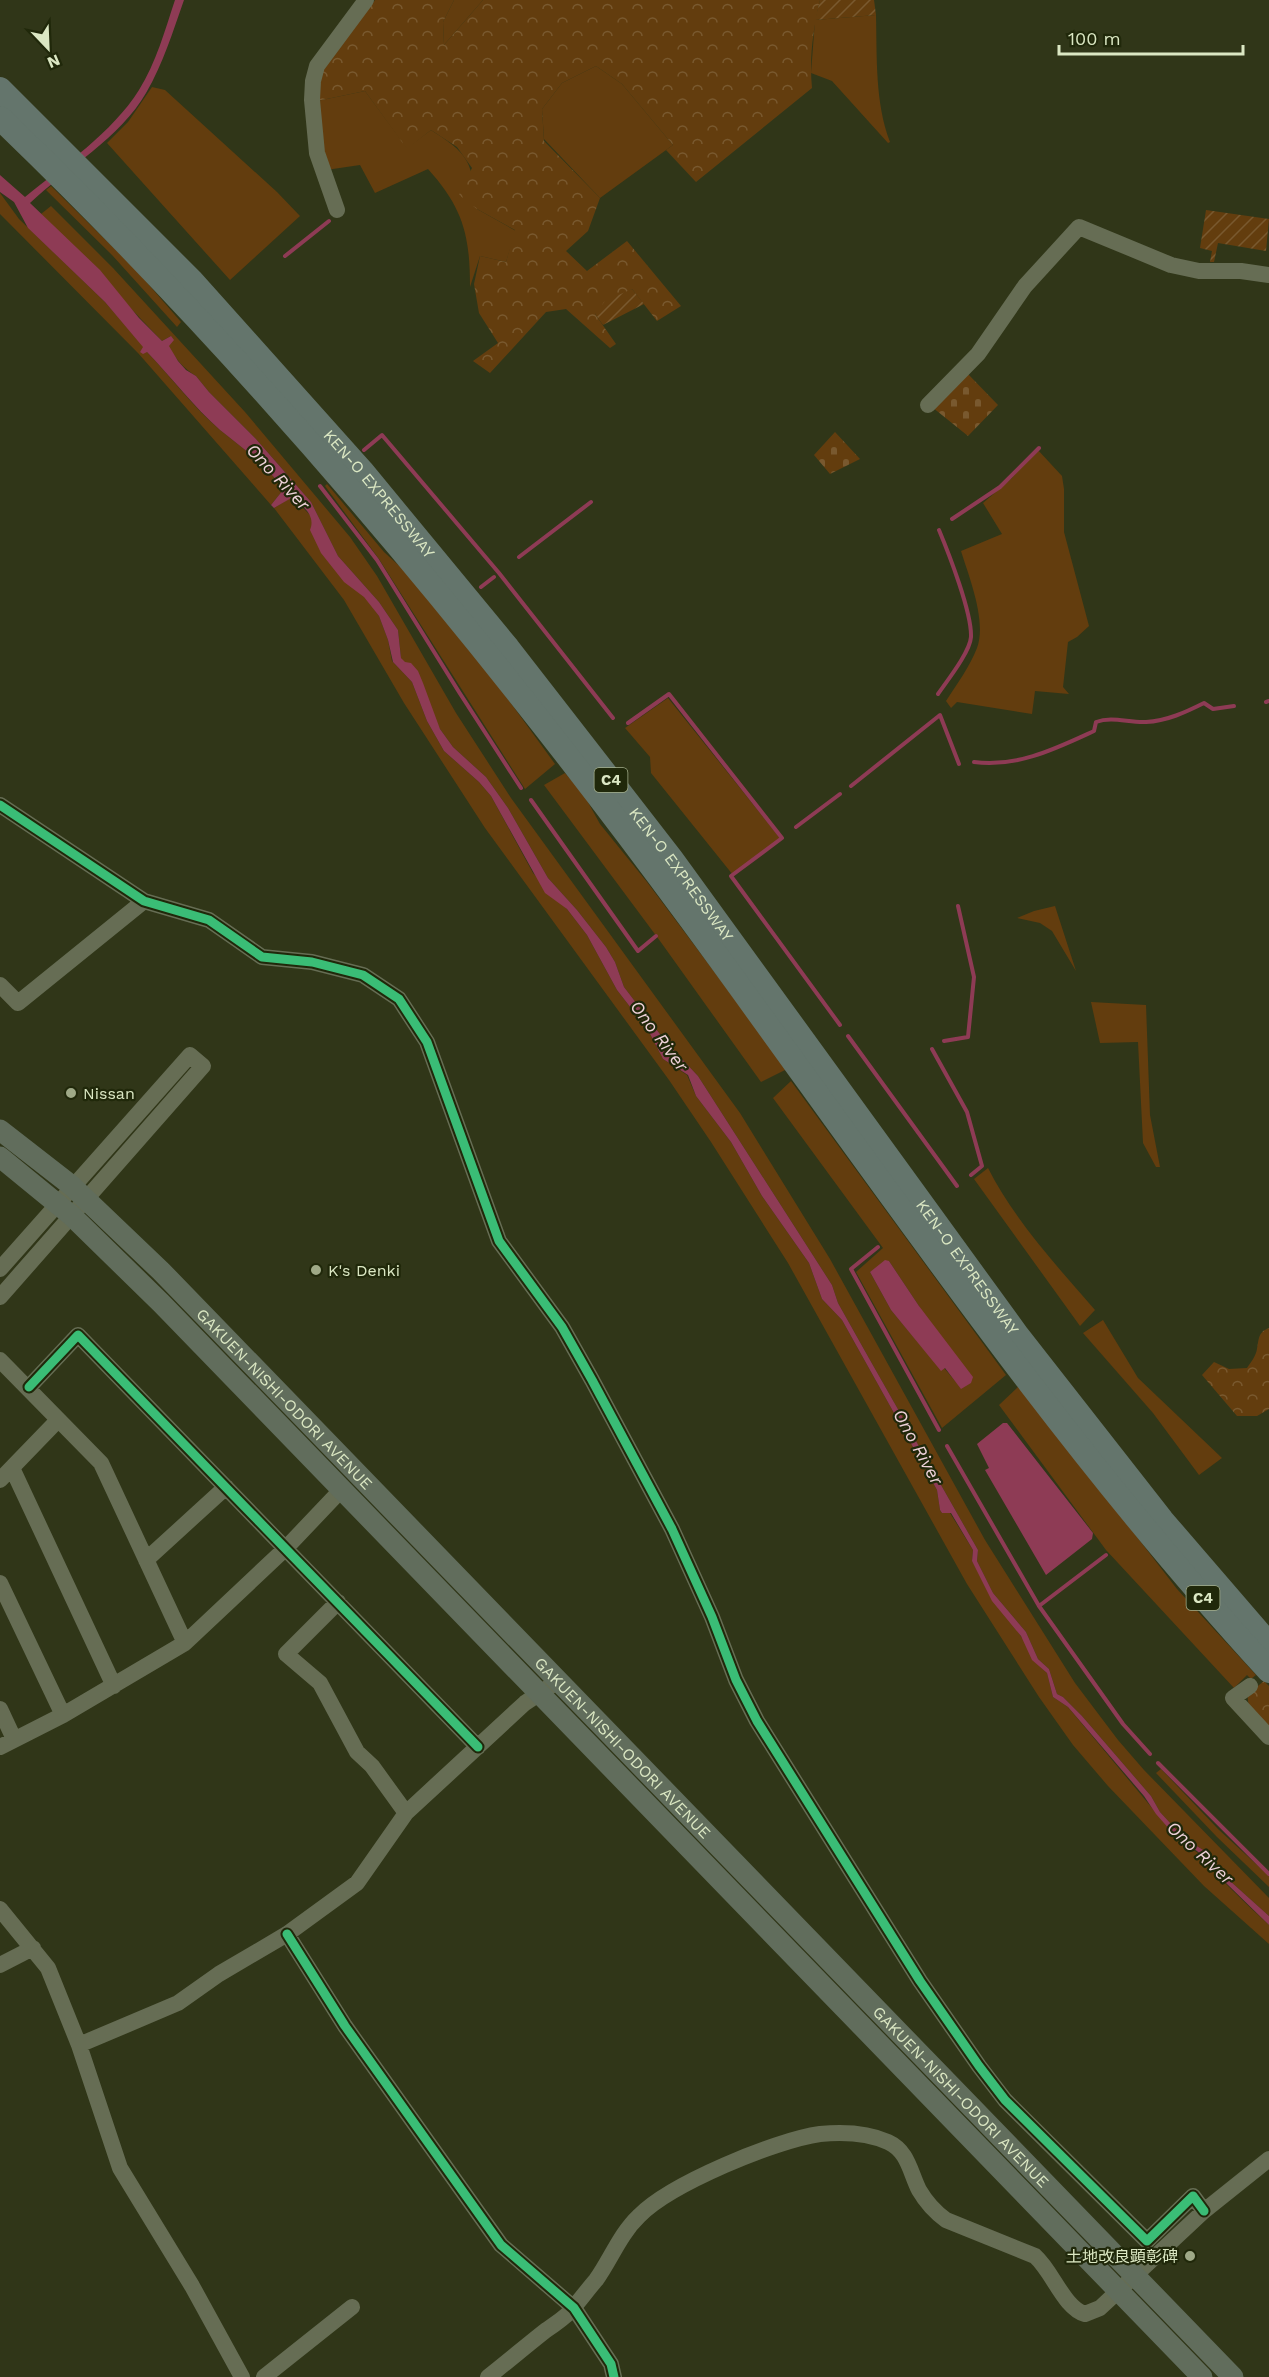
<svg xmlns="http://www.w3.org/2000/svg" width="1269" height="2377" font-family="'Work Sans','Noto Sans JP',sans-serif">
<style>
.green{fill:#633d0e;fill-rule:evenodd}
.forest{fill:url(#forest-crowns)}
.cemetery{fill:url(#cemetery-stones)}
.garden{fill:url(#garden-furrows)}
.water{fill:#8e3b55}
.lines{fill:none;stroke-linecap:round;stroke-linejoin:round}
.stream{stroke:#8e3b55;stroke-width:4}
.minor{stroke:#666d54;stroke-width:16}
.major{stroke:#616d5c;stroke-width:21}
.highway{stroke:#64756c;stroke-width:24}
.cycleway-casing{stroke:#20280a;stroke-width:13}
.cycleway{stroke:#3abd76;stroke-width:9}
.poi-dot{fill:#9fa987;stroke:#20280a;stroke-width:2}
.labels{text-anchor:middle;stroke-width:4.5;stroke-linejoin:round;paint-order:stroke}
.shield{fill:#20280a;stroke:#a3ae8c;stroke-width:1.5}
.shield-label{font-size:15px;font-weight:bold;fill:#dbe7c3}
.street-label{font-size:16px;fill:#dbe7c3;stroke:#20280a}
.poi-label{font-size:16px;fill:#dbe7c3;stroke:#20280a;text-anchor:start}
.water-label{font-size:18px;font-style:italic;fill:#eed2d9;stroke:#20280a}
</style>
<defs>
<pattern id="forest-crowns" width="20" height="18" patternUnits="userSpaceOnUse" patternTransform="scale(1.5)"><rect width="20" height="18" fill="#633d0e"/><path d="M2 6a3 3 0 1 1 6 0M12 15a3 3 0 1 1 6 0" fill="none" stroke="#79592f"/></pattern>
<pattern id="cemetery-stones" width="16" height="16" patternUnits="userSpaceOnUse" patternTransform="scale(1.5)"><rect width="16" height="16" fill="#633d0e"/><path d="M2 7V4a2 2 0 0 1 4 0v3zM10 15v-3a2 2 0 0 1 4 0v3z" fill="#79592f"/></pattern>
<pattern id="garden-furrows" width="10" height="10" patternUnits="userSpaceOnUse" patternTransform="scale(1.5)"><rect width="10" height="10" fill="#633d0e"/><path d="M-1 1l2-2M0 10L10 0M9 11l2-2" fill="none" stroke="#79592f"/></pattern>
</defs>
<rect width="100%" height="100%" fill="#303618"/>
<path class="green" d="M454,0H483L444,45L443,22Z
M876,15C877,57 875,103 890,142L888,143L832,81L811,73L815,20Z
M596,66L622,84L673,145L600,198L544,139L542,109L562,83Z
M152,87L165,90L277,192L300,216L230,280L107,143L128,122Z
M365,91L407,148L431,130C472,156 471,162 477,209L516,231L506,262L480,256L470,287C470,235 463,208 428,169L375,193L360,165L326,170L317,101Z
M51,186L137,271L181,322L177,327L112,255L46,190Z
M0,193L19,219L105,302L144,347L140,352H147C171,377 193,407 220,430C242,448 268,465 283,490L271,505L138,353L0,214Z
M51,206L113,268L245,412L350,537L377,576L456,713L511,798L740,1113L830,1259L985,1540L1075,1683L1118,1740L1144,1770L1269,1898V1916L1229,1880L1208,1853L1184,1838L1160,1812L1151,1796L1082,1716L1063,1697L1057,1694L1049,1669L1038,1659L1026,1632L993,1593L977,1561L978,1550L870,1360L838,1303L832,1285L698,1076L666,1042L624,987L615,962L606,947L577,910L548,878L508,808L486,777L453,747L440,729L401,658L398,630L379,602L338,556L311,502L256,439L209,392L196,376C183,368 176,359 168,346L171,336L162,341L160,339L41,214Z
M1037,449L1062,476L1064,489V532L1089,626L1077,637L1068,642L1063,687L1069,694L1035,691L1032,714L957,702L951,708L946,701C957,684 970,666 977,648C987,621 969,577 961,551L1002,534L983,503L1012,478Z
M327,484L384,552L406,572L502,691L555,764L525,789L379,559L325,486Z
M292,497L311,516L313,523L379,616L388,640L392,661L412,682L427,721L444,751L479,782L491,796L533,873L567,909L587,935L617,990L648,1030L663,1059L687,1075L696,1096L731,1142L762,1196L809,1263L822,1299L842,1320L937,1490L940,1510L942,1513H950L973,1550L972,1561L1026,1644L1033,1660L1047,1673L1053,1697L1068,1707L1182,1844C1210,1857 1209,1866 1227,1885C1241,1899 1255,1912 1269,1925V1944L1204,1886L1108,1786L1073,1745L1039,1697L967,1584L788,1263L711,1142L669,1080L485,828L404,703L344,600L274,508Z
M668,698L780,838L733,875L651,773L650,757L625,728Z
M565,773L584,795L600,824L647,882L787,1069L761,1082L660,941L544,785Z
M1055,906L1076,971L1052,931L1040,923L1017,918L1034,911Z
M1091,1002L1146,1005L1150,1115L1160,1167H1156L1143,1143L1138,1042L1100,1043Z
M791,1081L1006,1375L942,1428L856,1272L883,1248L773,1098ZM889,1261L919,1306L962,1389L944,1368L941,1370L891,1310L870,1272Z
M988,1168C1015,1221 1056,1265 1095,1310L1080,1326L974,1179Z
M1103,1320L1138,1378L1222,1458L1199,1475L1153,1413L1083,1333Z
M1020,1385L1177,1589L1256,1675L1251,1679L1247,1675L1234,1688L1106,1550L999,1405Z
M1161,1769L1218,1829L1269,1876V1887L1217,1837L1156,1773Z"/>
<path class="forest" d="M375,0H454L443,22L444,45L483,0H820C813,30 809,58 812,88L696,182L666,150L673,145L622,84L596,66L562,83L542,109L544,141L600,198L588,231L566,251L587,271L627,241L681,306L657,321L632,289L595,314L616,344L610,348L566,309L546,312L490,373L473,361L498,343L479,313L474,284L480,256L506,262L515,230L477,209L459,195L472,168L457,147L431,130L407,149L365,91L317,101L322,71Z
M1269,1328V1409L1257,1416H1237L1202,1375L1214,1362L1229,1369L1247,1368C1251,1362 1256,1356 1257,1349C1259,1339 1258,1332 1269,1328Z
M1264,1681L1269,1686V1728C1258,1718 1246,1710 1248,1694Z"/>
<path class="cemetery" d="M967,373L998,405L968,436L932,407Z
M835,432L860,459L830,474L814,455Z"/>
<path class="garden" d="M820,0H874L876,15L815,20Z
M1206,210L1269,219L1266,251L1218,243L1214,262H1210L1212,251L1200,248Z
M632,289L644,304L603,325L595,314L605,301Z"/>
<path class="water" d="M175,0H184C173,31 163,64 146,93C121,137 66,169 30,203L100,270L139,318L162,341L171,336L174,340L169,346L178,361L186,370L196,376L209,392L256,439L311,502L338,556L379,602L398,630L401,658L405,662L411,663L418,671L423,683L440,729L453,747L486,777L508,808L548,878L577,910L606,947L615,962L624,987L666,1042L698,1076L832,1285L838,1303L870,1360L978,1550L977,1561L993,1593L1026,1632L1038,1659L1049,1669L1057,1694L1063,1697L1082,1716L1151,1796L1160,1812L1184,1838L1208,1853L1229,1880L1269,1916V1925L1226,1883L1211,1863L1197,1851L1178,1839L1156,1814L1144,1796L1068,1707L1053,1697L1047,1673L1032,1660L1021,1636L992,1601L972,1561L973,1550L951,1513H942L940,1510L937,1490L842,1320L822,1299L809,1263L762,1196L731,1142L696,1096L688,1075L663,1059L648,1030L617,990L587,935L567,909L545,893L491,796L479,782L444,751L427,721L412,682L393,662L388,640L379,616L364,597L344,582L321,553L310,530C316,515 303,507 293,497L274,508L271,505L283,490C268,465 242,448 220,430C194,407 171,377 147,352L143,354L140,352L143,347L105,302L28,228L14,202L0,192V175L25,197C64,165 112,133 139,90C156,63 165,30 175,0Z
M885,1260L889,1261L919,1306L973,1377L971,1383L961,1389L945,1368L941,1371L891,1310L870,1272Z
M1003,1423H1007L1093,1533L1092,1539L1046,1575L985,1470L989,1468L977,1444Z"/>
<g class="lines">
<path class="stream" d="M285,256L329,221
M364,450L382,435L499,573L613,718
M320,486L377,560L459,692L521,788
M952,519L1000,487L1039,448
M519,557L591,502
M481,587L494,577
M938,694C947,681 970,652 971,637C972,613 949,554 939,530
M1266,702L1269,701
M628,723L669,694L782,838L731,876L840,1025
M974,762C1017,768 1057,748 1094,731L1096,722C1112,716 1129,723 1146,722C1167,721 1186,712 1204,703L1213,709L1234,706
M851,786L940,715L959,764
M531,800L638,951L656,936
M796,827L840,794
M848,1036L957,1186
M944,1041L968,1037L974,977L958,906
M932,1049L967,1112L982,1166L971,1175
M878,1247L851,1269L939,1430
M947,1446L1039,1606L1123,1724L1150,1754
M1039,1606L1106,1555
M1158,1763L1269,1874"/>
<path class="minor" d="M337,210L317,153L312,100L313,81L317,66L366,0
M928,405L978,354L1025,286L1079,227L1171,265L1199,271H1241L1269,275
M0,805L144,901L209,920L262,957L312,962L363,975L399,999L427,1042L499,1241L562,1327L592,1380L672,1529L712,1617L736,1680L757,1721L920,1981L979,2066L1005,2100L1147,2241L1193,2196L1204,2211
M0,985L18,1003L144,901
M0,1269L190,1055L203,1066L0,1297
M0,1360L101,1463L185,1643
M29,1387L78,1335L478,1747
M12,1468L114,1686
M0,1480L58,1420
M146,1560L226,1487
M0,1583L63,1715
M338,1602L286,1654L320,1683L357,1752L372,1766L406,1813
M1250,1686L1233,1698L1269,1737
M0,1709L14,1739
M0,1747L63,1715L185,1643L286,1548L342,1489
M0,1909L48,1968L79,2045L120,2168L192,2286L242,2377
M287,1934L345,2026L501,2245L574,2308L611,2364L614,2377
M0,1965L33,1948
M79,2045L178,2003L219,1974L287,1934L357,1883L406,1813L525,1703L558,1681
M264,2377L352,2307
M488,2377C507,2362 526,2346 545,2331C554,2324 566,2318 573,2308C581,2299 588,2289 596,2280C611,2259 620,2234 639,2216C670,2184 776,2140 820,2134C841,2132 868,2133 888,2142C908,2151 910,2172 919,2190C926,2202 935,2212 946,2220L1035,2256C1053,2272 1064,2308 1085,2314L1100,2308L1204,2211L1269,2159"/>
<g class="major">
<path id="s1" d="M0,1130L72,1186L161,1271L1233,2377"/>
<path d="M0,1157L72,1216L161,1303L1202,2377"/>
</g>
<g class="highway">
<path id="s2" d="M0,89L192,281L362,471L508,648L671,858L1018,1336L1162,1520L1269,1644"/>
<path d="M0,118C255,363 482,635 691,920C878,1175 1055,1438 1269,1671"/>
</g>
<defs>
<path id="cycleway" d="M0,805L144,901L209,920L262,957L312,962L363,975L399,999L427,1042L499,1241L562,1327L592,1380L672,1529L712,1617L736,1680L757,1721L920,1981L979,2066L1005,2100L1147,2241L1193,2196L1204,2211
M29,1387L78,1335L478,1747
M287,1934L345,2026L501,2245L574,2308L611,2364L614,2377"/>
</defs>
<use href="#cycleway" class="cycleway-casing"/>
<use href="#cycleway" class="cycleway"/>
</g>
<g class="poi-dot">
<circle cx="71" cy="1093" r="6"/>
<circle cx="316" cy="1270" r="6"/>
<circle cx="1190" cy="2256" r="6"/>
</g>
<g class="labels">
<g class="shield">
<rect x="594.5" y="768" width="33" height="24" rx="4.5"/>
<rect x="1186.5" y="1586" width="33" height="24" rx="4.5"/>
</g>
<g class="shield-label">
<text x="611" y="785">C4</text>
<text x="1203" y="1603">C4</text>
</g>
<g class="street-label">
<text dy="6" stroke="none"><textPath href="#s2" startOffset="555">KEN-O EXPRESSWAY</textPath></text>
<text dy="6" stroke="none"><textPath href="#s2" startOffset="1041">KEN-O EXPRESSWAY</textPath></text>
<text dy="6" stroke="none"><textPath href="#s2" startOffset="1527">KEN-O EXPRESSWAY</textPath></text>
<text dy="6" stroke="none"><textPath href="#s1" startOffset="392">GAKUEN-NISHI-ODORI AVENUE</textPath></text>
<text dy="6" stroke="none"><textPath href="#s1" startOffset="878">GAKUEN-NISHI-ODORI AVENUE</textPath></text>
<text dy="6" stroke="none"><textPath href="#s1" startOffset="1364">GAKUEN-NISHI-ODORI AVENUE</textPath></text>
</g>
<g class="poi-label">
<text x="83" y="1099">Nissan</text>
<text x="328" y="1276">K's Denki</text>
<text x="1178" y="2262" text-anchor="end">土地改良顕彰碑</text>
</g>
<g class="water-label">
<text transform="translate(278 477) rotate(47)" y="6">Ono River</text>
<text transform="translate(659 1036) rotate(53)" y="6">Ono River</text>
<text transform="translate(918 1447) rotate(61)" y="6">Ono River</text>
<text transform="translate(1200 1853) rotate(43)" y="6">Ono River</text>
</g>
</g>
<g transform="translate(48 48) rotate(157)" stroke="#20280a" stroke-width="4.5" paint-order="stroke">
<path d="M0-4.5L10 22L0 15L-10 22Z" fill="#dbe7c3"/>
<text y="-9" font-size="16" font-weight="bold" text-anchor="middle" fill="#dbe7c3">N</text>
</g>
<path d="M1059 45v9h184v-9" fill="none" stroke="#dbe7c3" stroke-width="3"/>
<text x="1068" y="45" font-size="18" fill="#dbe7c3" stroke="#20280a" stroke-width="4.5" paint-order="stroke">100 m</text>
</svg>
